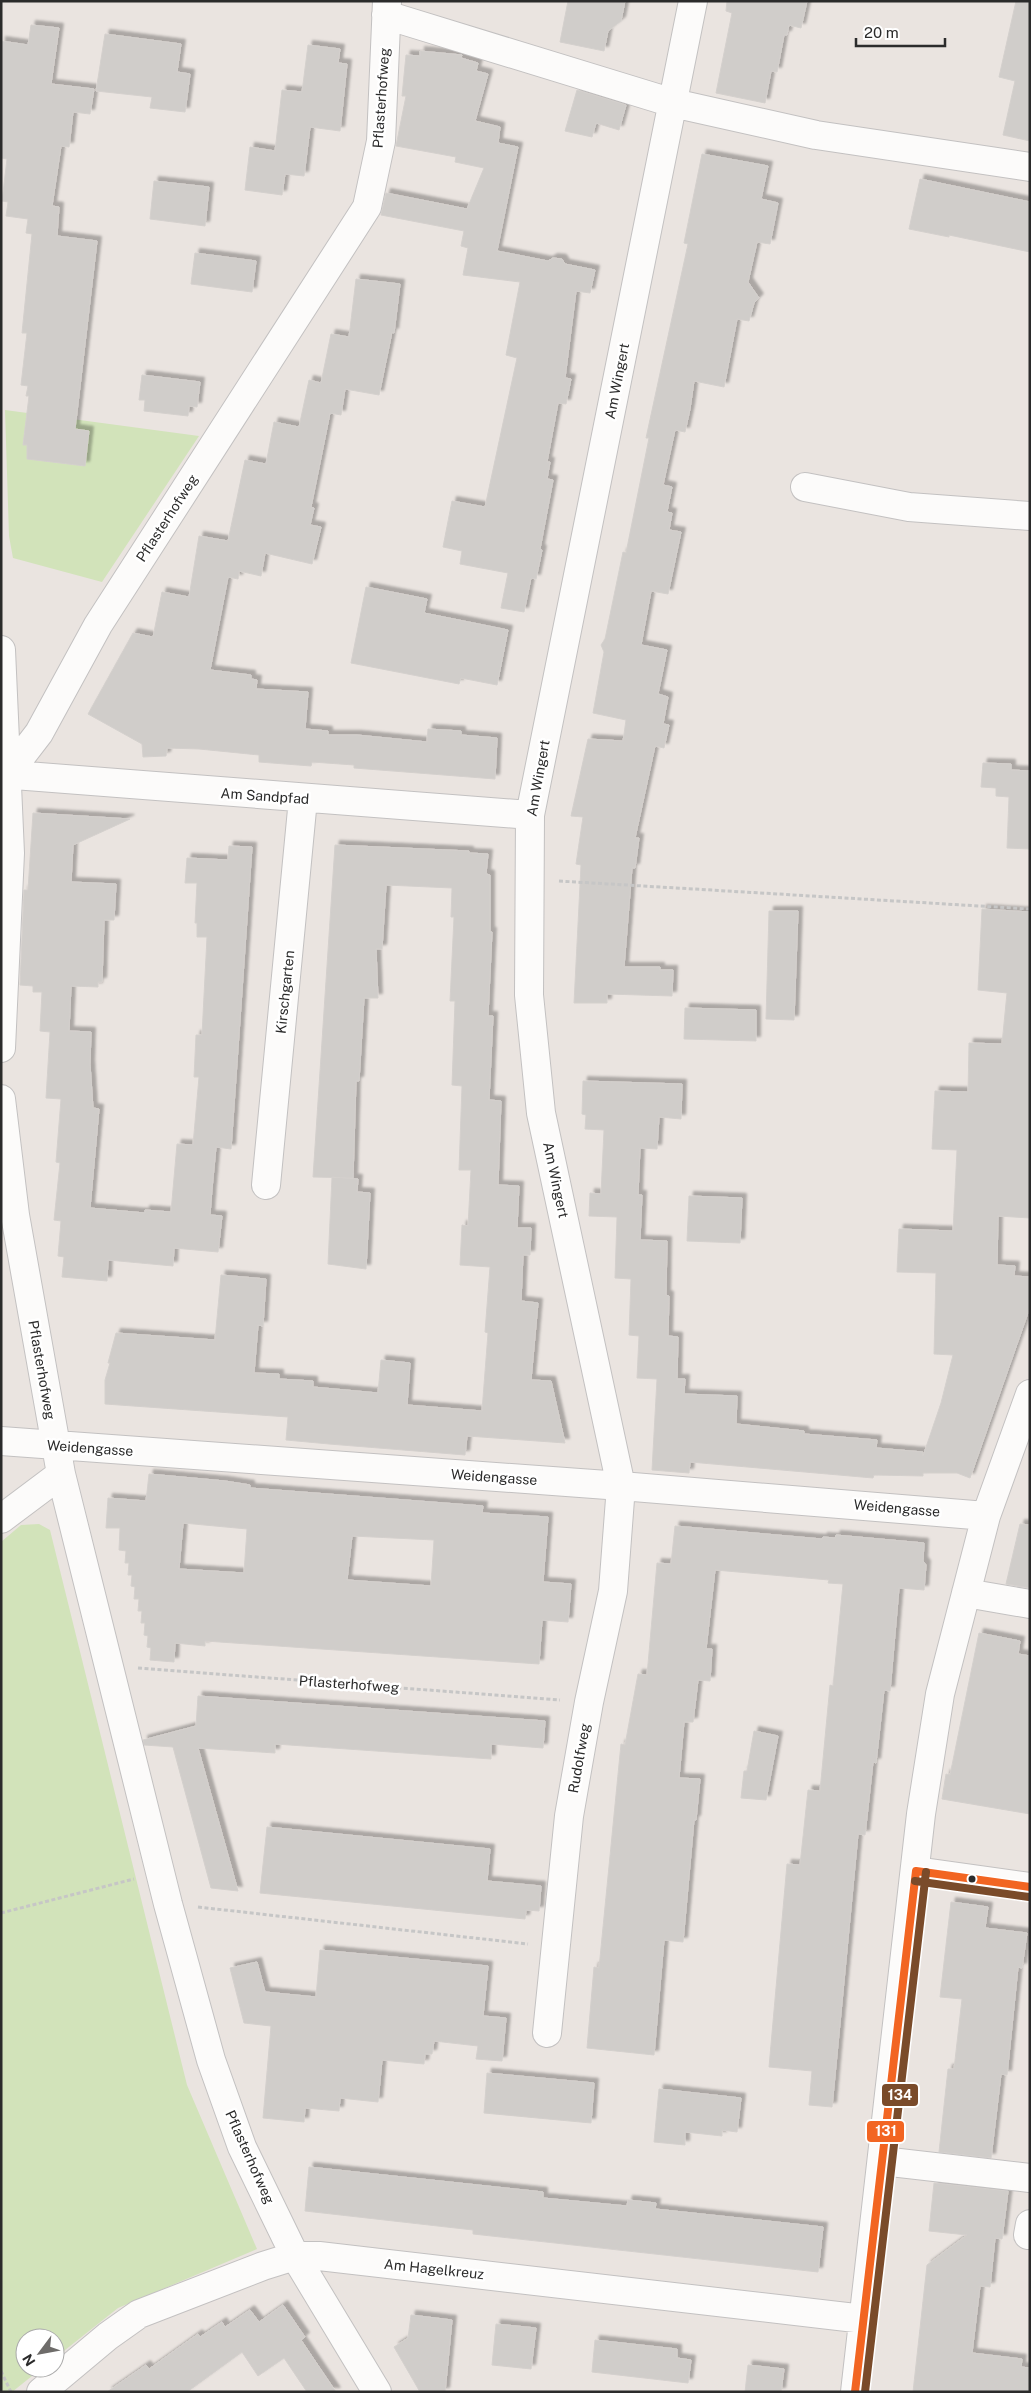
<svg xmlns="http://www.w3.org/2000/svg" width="1031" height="2393" font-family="'Public Sans',sans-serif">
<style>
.green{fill:#d2e3ba}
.building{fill:#d0cdca;stroke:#d4d0cd;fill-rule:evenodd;filter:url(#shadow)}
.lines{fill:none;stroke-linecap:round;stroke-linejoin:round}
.minor-casing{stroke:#c3c1c1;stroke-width:30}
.path{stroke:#c6c6c6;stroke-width:3;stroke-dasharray:4 2.5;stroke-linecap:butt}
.minor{stroke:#fcfbfa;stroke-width:28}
.bus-1-casing{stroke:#fff;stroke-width:11}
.bus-2-casing{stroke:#fff;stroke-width:11}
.bus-1{stroke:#f26522;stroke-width:8}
.bus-2{stroke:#7a4b2a;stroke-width:8}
.bus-dot{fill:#2b2b2b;stroke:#fff;stroke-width:2}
.labels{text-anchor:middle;stroke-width:5;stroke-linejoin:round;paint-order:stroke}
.street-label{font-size:14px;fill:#2b2b2b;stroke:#fff}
.line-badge{stroke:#fff;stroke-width:2}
.badge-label{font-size:14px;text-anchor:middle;font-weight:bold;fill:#fff}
</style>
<defs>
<filter id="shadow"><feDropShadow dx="4.5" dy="-4.5" stdDeviation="1" flood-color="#0004"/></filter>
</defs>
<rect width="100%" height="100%" fill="#eae4e0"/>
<path class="green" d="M5,410L199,436L102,582L13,558L9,536Z
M39,1524L50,1530L187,2085L257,2249L118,2308L55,2358V2338H25V2368H42L12,2392H1V1542L21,1525Z"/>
<path class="building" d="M568,1H625L621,21L608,31L604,51L560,42Z
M727,1H807L801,28L789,25L787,35H784L777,72L771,71L765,103L716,93L732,13L726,11Z
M1016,1H1030V141L1003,135L1015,81L999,77Z
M31,25L59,28L51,84L94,89L90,114L73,112L69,147L61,146L52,206L59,207L57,236L97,241L75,429L89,431L85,466L27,459V445H23L29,396H26L28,386L21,385L27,333H22L32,234L26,233L28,219L6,216L8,202L2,201L7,159L1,158V41L28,45Z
M105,34L181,44L177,72L190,74L185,112L150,108L152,97L96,91Z
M308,45L340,49L338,63L347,64L340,131L310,127L304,176L285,174L282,195L245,190L250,147L275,151L282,90L302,92Z
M420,51L462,55L461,58L478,63L476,71L488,74L475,121L500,127L498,143L518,147L497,251L548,261L553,258L562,259L565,264L595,270L590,293L576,291L565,378L571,379L566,404L558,403L547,462H550L547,479L553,480L540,549L542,550L536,579L531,578L524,612L501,608L508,573L460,564L462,551L443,547L452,501L485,507L517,358L506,355L520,282L463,275L468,248L461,246L464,231L381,215L386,193L467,209L484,168L455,162L456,157L396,146L406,96H402L406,55L420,56Z
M577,90L626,105L619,130L596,123L592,137L565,131Z
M702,154L768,166L761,199L778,203L770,244L757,242L748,282L759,298L754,303L749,321L737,319L724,387L694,381L690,409L685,432L675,430L663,485L672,487L667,512L672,513L669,530L681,532L668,594L651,591L641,645L667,650L658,694L668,697L663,724L669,725L664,748L655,746L635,838H639L635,868H632L624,967H660V970H673L672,996L607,994V1003H574L581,865L576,864L583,817L571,816L588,739L623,741L626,720L593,713L604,652L601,645L605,639L623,552L626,553L649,438H646L688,244L684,243Z
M920,179L1030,202V252L949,235V237L909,229Z
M154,181L209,187L205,226L150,219Z
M195,253L256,261L252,292L191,284Z
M356,279L400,284L394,333L392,332L379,395L345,389L341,415L330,413L311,507L314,508L310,525L321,527L312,564L265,553L261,576L239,571L238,579L228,577L210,670L251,675V679L257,680L256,689L308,692L305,729L328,731V735H357L427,742L428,729L461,731V735L497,738L495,779L354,768V765L312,762L311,766L259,762V755L199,749L167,748L166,756L143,757L142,744L88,714L133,633L153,637L162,592L189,597L199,536L228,541L245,460L266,464L274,422L299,427L309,380L321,383L331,334L349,337Z
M142,375L200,382L197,407L189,406L188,416L144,411L145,400H139Z
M366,587L427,599L424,613L508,630L497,685L461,678L459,684L351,663Z
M983,763L1011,764V770L1030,771V849L1007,848L1009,797L996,796V788L981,787Z
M33,813L130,819L73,845L71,882L116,884L114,920H104L102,982H98V987L71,986L69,1031L91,1032L90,1064L93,1108L99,1109L90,1208L145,1213V1210L171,1212L177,1144L193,1145L199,1077H194L196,1035H202L207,937H197V923H195L197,883H185L187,858L228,860L229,846L252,847L231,1149L216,1147L212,1189L210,1215L222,1216L218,1252L174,1248L173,1266L108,1260L107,1281L62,1277L64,1257L58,1256L61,1221L54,1220L60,1163L56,1162L61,1099L46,1098L50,1032L40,1031L42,992H33V986L20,985L24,890H28Z
M335,845L469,851V853L488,854L486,874L490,875V932H492L488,1016H493L489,1100L501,1101L498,1185L519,1186L517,1228H531L530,1255H523L521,1301L538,1303L531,1380L551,1381L565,1443L467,1436L465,1455L329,1444L286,1440L288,1417L105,1404V1380L110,1363H108L116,1333L215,1340L221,1275L266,1279L263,1326L258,1325L254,1373L279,1374V1379L313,1381V1387L378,1393L381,1360L410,1363L407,1405L482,1411L488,1333L485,1332L490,1267L460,1265L462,1225L468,1226L471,1170H459L462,1086L452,1085L455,1001H450L454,917H451L452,888L386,885L382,949H376L378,998H364L359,1081H356L353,1178L313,1177Z
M982,909L1030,912V1218L998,1216L997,1265L1015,1266L1014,1276L1030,1277V1307L970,1478L957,1473H923V1476L874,1475L873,1478L690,1462L689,1473L652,1470L657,1379L637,1378L639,1336L629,1335L631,1279L615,1278L617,1217L589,1216L590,1193L601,1194L604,1130L585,1129L586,1115L582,1114L583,1081L682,1084L681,1119L659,1117L657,1149L640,1148L638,1195H642L640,1240L667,1241L666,1295L669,1296L668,1336L678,1337L677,1379H685L684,1394L737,1396L736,1424L804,1431V1434L877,1440L876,1448L923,1452V1456L941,1403L953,1355L934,1354L936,1273L897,1272L899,1229L953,1231L957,1150L932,1149L935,1091L968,1092L969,1043L1002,1044L1007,993L978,990Z
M769,911H798L794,1020L766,1019Z
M685,1008L756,1010V1041L684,1039Z
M332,1177L358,1179L357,1192L370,1193L366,1269L328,1264Z
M689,1196L742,1198L740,1243L687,1241Z
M149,1474L225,1481L250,1485V1488L483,1506L482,1513L548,1517L543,1582L571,1584L568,1622L542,1620L539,1664L205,1641V1646L175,1643L174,1662L150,1660L151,1648L147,1647L148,1636L144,1635L145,1623H141L142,1611H138L139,1599H134L135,1587L131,1586L132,1575H128L129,1563H125L126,1551L119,1550L120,1528H106L108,1498L146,1501ZM183,1523L247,1529L244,1573L179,1569ZM352,1536L434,1540L431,1586L347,1580Z
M1020,1524L1030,1525V1588L1006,1584Z
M675,1526L822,1539L823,1537L835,1538L836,1535L924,1543L923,1561L926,1565L924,1590L899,1588L890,1691L884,1690L876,1763L873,1762L865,1835L858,1834L832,2107L809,2105L812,2071L769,2067L787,1864L800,1865L808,1790L820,1791L830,1685L833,1686L843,1584L828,1583L829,1580L715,1570L706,1649H712L710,1681L698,1680L693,1722H684L679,1778L700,1779L696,1820H694L683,1942L664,1940L654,2055L587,2048L594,1967L599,1968L621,1744L625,1745L638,1674L647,1675L657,1563L671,1564Z
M979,1633L1020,1641L1018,1654L1030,1656V1814L942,1799L946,1774L950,1775Z
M198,1696L545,1721L543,1748L491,1744V1759L275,1744V1753L198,1748L238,1891L211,1888L173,1747L144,1745L143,1740L196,1726Z
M754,1731L778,1736L766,1800L741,1798L744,1771H747Z
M267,1827L490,1849L487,1881L541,1886L539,1911L526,1910L525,1919L260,1893Z
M951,1902L988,1907L985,1928L1027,1933L1022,1968L1018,1967L1007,2075L1001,2074L991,2158L939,2152L948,2069H954L962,1999L940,1997Z
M320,1950L488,1966L483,2016L506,2018L502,2061L476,2059L478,2046L434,2041L432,2054H425L424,2064L382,2060L378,2102L340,2098L339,2111L305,2108L304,2122L263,2118L271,2026L244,2023L230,1968L257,1962L265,1992L316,1997Z
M487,2073L594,2083L591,2123L484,2113Z
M659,2089L741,2098L737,2132L722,2130V2136L685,2132V2145L654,2142Z
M309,2167L543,2192V2198L627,2206L628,2200L656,2203L655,2209L823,2227L818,2272L473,2234V2230L305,2211Z
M934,2183L1008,2191L1002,2239L995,2238L990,2287L980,2286L972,2353L1022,2359L1021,2367L1030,2368V2392H913L927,2265L967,2235L929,2231Z
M283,2305L305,2337L301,2340L336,2392H307L284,2358L258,2376L242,2352L187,2392H107L146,2365L149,2369L198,2334L200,2337L222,2322L225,2327L250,2310L259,2322Z
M411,2315L452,2320L445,2392H420L394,2347L408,2338Z
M496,2324L536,2328L531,2369L492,2365Z
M595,2340L677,2349V2358L691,2360L688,2383L592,2372Z
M748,2365L784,2369L781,2392H745Z"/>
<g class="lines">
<defs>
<path id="minor" d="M386,15L673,103L816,135L1030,167
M805,487L909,507L1030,516
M1,650L10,853L1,1048
M1,774L530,815
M6,776L39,733L98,625L367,207L381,141L387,1
M1,1099L15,1215L61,1474L168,1904L211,2060L242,2147L295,2256L377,2392
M266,1185L303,799
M1,1441L621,1486L986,1516
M1,1519L61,1474
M966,1593L1030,1604
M916,1871L1030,1887
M547,2033L569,1816L589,1702L613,1591L621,1486L541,1113L529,995L530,815L693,1
M882,2161L1030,2178
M1028,2235L1030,2224
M41,2392L108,2336L139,2314L263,2266L295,2256H319L864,2319
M855,2392L921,1814L940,1694L986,1516L1030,1394"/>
</defs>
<use href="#minor" class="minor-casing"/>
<path class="path" d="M559,881L1030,909
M138,1668L560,1700
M198,1907L528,1944
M1,1913L134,1879
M1,2371L11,2392"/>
<use href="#minor" class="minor"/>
<defs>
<path id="bus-1" d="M916,1871L1030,1887
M855,2392L916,1871"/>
<path id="bus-2" d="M915,1881L1029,1897
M865,2392L926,1872"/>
</defs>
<use href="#bus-1" class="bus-1-casing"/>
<use href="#bus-2" class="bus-2-casing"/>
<use href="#bus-1" class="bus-1"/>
<use href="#bus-2" class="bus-2"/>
</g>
<circle class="bus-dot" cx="972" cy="1879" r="4.5"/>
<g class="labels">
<g class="street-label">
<text transform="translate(381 98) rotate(-86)" y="5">Pflasterhofweg</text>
<text transform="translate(617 381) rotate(-79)" y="5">Am Wingert</text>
<text transform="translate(167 518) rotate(-57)" y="5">Pflasterhofweg</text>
<text transform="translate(538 778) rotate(-80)" y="5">Am Wingert</text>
<text transform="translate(265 796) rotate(4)" y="5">Am Sandpfad</text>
<text transform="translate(285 992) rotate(-84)" y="5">Kirschgarten</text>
<text transform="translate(556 1180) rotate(78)" y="5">Am Wingert</text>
<text transform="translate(42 1370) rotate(80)" y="5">Pflasterhofweg</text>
<text transform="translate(90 1448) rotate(4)" y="5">Weidengasse</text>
<text transform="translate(494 1477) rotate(4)" y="5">Weidengasse</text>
<text transform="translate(897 1508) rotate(5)" y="5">Weidengasse</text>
<text transform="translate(349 1684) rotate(4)" y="5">Pflasterhofweg</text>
<text transform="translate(579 1758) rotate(-80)" y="5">Rudolfweg</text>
<text transform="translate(250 2157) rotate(66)" y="5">Pflasterhofweg</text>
<text transform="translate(434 2269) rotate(6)" y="5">Am Hagelkreuz</text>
</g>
</g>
<g class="line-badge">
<rect x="881" y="2083" width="38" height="24" rx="5" fill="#7a4b2a"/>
<rect x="866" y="2120" width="39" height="23" rx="5" fill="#f26522"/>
</g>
<g class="badge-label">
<text x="900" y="2100">134</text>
<text x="886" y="2136">131</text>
</g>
<rect width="1031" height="2393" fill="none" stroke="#2b2b2b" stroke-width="5"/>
<g transform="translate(40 2353) rotate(238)"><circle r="24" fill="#ffffff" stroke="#aaaaaa"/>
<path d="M0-4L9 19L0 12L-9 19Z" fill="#6e6c6a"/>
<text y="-8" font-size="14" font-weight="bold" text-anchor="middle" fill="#2b2b2b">N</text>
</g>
<path d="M856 38v8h89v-8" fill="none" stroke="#2b2b2b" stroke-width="2.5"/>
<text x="864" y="38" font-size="15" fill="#2b2b2b" stroke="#ffffff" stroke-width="4" paint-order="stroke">20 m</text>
</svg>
